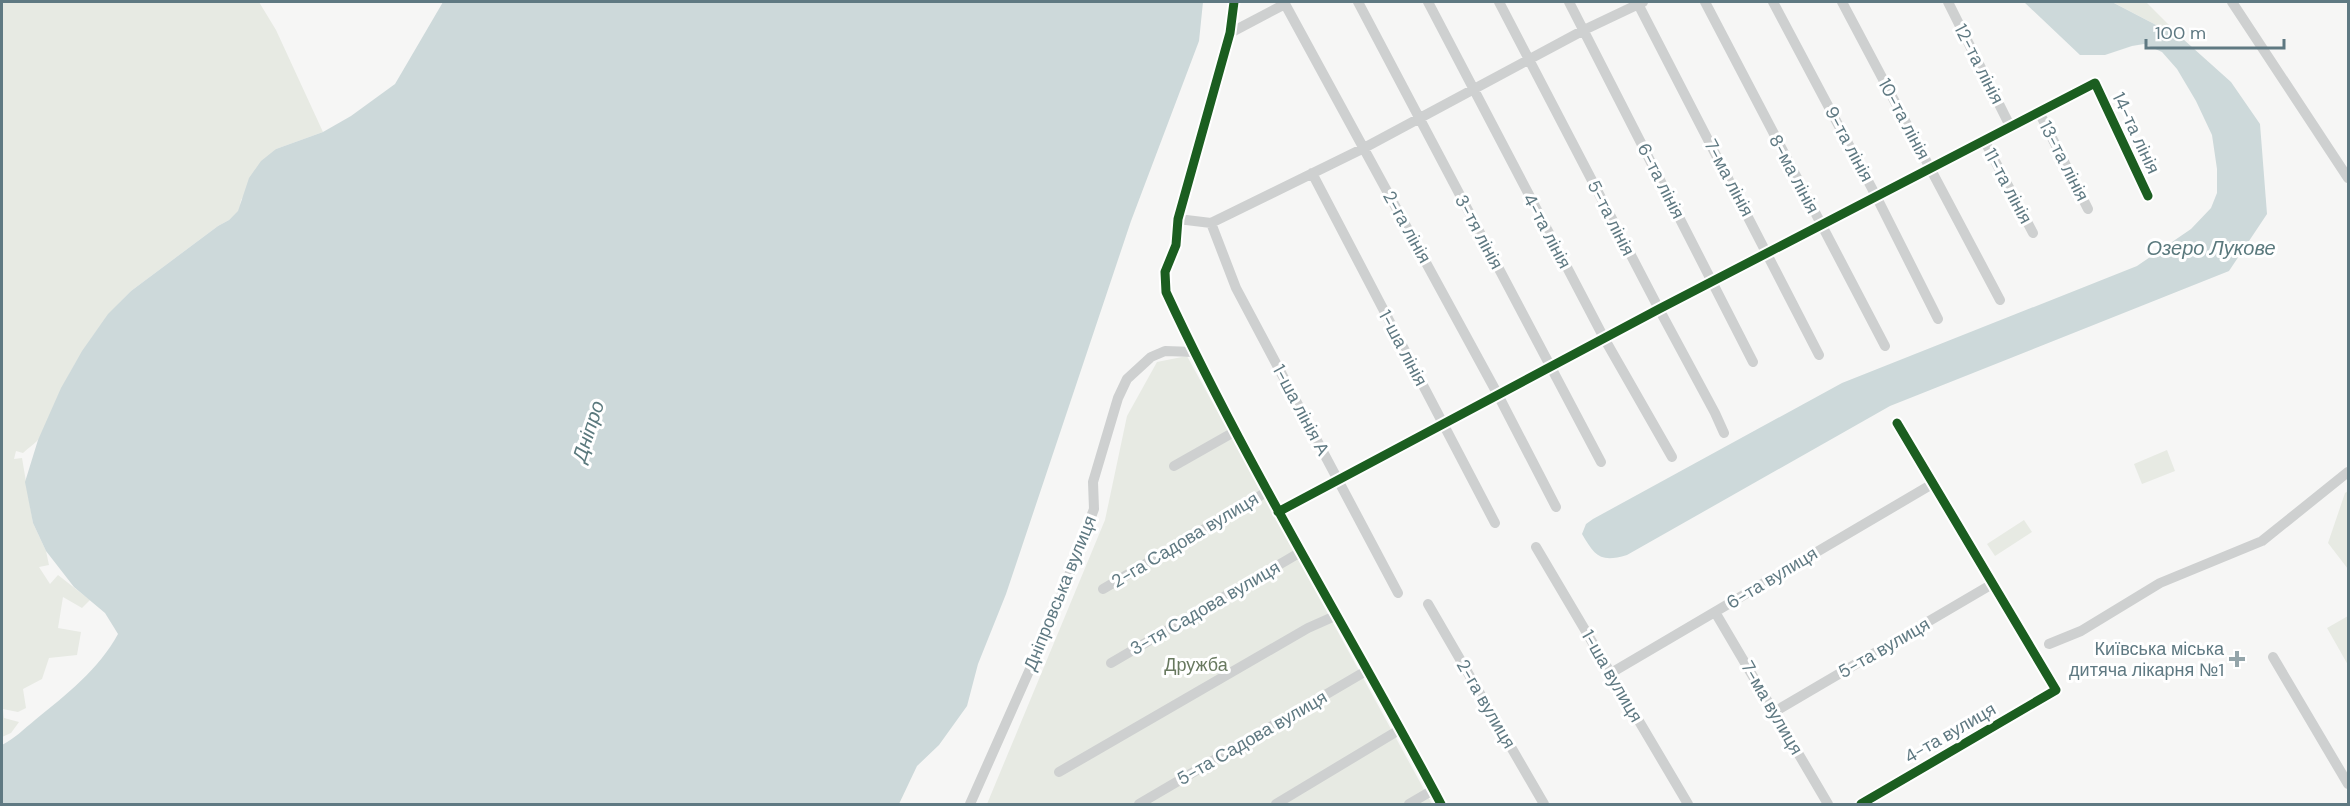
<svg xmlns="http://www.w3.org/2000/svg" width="2350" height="806" font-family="'DM Sans',sans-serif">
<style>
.green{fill:#e7eae3}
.water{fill:#cdd9da}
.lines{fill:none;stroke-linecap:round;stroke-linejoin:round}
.minor{stroke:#ced0d0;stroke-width:10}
.cycleway-casing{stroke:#fff;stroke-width:13}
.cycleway{stroke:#1b5e20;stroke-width:9}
.poi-dot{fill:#94a5aa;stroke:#fff;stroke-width:2}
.labels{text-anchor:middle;stroke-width:6;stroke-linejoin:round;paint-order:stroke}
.street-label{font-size:18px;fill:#5f7982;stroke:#fff}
.poi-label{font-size:18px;fill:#5f7982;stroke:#fff;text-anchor:end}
.park-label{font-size:18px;fill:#68795f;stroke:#fff}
.water-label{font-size:20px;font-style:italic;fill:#5a797d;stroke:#fff}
</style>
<rect width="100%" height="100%" fill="#f6f6f5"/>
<path class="green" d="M2,2H259L276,30L323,132L276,149L241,200L239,211L229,220L218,226L131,291C102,319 81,351 63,386C54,402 48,428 37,441C33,445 27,449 23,453L16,451L14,459L22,458L33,523L46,551L49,565L39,567L50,584L58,575L90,600L82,608L63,597L58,628L81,632L77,655L49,658L42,679L23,689L26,708L18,712L3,709L4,718L19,722L11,733L2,737Z
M2112,2H2146L2183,39L2118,5Z
M1187,356L1432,804H987L1105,520L1127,416L1157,362Z
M2167,450L2175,471L2142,484L2134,464Z
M2348,491V569L2328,543L2345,493Z
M2024,520L2032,532L1995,556L1987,544Z
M2348,616V665L2327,628Z"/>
<path class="water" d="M443,2H1203L1199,41L1131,221L1006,594L978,664L967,706L939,745L917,766L899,804H2V745C14,739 24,729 35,720C66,695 99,669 118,634L105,613L74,587L46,551L33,523L25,482L38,440L61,388L82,351L108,314L131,291L218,226L229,220L238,211L249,178L261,161L276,149L323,132L351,116L395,84Z
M2024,2H2112L2183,39L2231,82L2260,124L2267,214L2229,271L1890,406L1627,555C1600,563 1595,556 1582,534L1586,524L1593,519L1842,383L2137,266L2191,229L2211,208L2217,193V169L2212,135L2196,101L2177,69L2162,52L2144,44L2132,46L2105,55H2080Z"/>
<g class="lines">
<path class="minor" d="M1234,2L1230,33L1178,219L1176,245L1165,272L1166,292C1248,469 1350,633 1441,804
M1358,2L1601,462
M1428,2L1604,338L1672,457
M1499,2L1659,309L1715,413L1724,433
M1569,2L1753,362
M1637,2L1819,355
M1705,2L1885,346
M1773,2L1876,196L1938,319
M1842,2L2000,300
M1948,2L2010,126
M2232,2L2348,178
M1230,33L1285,4L1497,393L1556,507
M2039,112L2088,209
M1984,140L2033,233
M1312,173L1495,523
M1178,219L1211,223L1364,148L1584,30L1643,2
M1211,223L1236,288L1398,593
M1174,466L1234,432
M1278,512L1659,309L2095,83L2148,196
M1536,547L1688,804
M1103,589L1257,498L1267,491
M1428,604L1544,804
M1715,612L1828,804
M2049,644L2081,631L2160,583L2262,541L2348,472
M2273,657L2348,784
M1111,663L1299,553
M1611,673L1934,483
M1774,712L1994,583
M1059,772L1308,628L1335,616
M970,804L1054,615L1094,509L1093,482L1118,398L1127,379L1151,357L1165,351L1194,352
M1139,804L1366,671
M1276,804L1399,730
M1409,804L1433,790
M1861,804L2056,690L1897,423"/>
<defs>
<path id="cycleway" d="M1234,2L1230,33L1178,219L1176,245L1165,272L1166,292C1248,469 1350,633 1441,804
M1278,512L1659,309L2095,83L2148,196
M1861,804L2056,690L1897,423"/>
</defs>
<use href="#cycleway" class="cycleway-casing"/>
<use href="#cycleway" class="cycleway"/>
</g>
<path class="poi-dot" d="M2234 650h6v6h6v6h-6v6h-6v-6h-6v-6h6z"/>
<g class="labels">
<g class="street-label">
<text transform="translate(1979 64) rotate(63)" y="6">12-та лінія</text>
<text transform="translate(1904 119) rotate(62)" y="6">10-та лінія</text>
<text transform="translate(2136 133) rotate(65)" y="6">14-та лінія</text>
<text transform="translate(1849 144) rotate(62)" y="6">9-та лінія</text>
<text transform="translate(2064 161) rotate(63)" y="6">13-та лінія</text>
<text transform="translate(1794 174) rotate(62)" y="6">8-ма лінія</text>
<text transform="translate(1729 178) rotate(62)" y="6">7-ма лінія</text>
<text transform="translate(1661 181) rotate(63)" y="6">6-та лінія</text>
<text transform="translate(2008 186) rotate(62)" y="6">11-та лінія</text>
<text transform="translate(1611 218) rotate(63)" y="6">5-та лінія</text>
<text transform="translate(1407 227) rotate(61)" y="6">2-га лінія</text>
<text transform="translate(1547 231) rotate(62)" y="6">4-та лінія</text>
<text transform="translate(1479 232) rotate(62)" y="6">3-тя лінія</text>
<text transform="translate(1403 348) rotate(62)" y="6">1-ша лінія</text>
<text transform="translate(1301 410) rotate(62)" y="6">1-ша лінія А</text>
<text transform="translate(1185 540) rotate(-31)" y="6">2-га Садова вулиця</text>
<text transform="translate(1772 578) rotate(-31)" y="6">6-та вулиця</text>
<text transform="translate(1060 593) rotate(-68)" y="6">Дніпровська вулиця</text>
<text transform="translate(1205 608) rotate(-30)" y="6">3-тя Садова вулиця</text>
<text transform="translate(1884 648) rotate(-30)" y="6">5-та вулиця</text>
<text transform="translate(1612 676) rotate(60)" y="6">1-ша вулиця</text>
<text transform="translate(1486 704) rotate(60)" y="6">2-га вулиця</text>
<text transform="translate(1772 708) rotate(60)" y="6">7-ма вулиця</text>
<text transform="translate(1950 733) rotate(-30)" y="6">4-та вулиця</text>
<text transform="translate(1252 738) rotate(-30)" y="6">5-та Садова вулиця</text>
</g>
<g class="poi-label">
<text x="2224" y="655">Київська міська<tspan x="2224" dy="21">дитяча лікарня №1</tspan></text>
</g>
<g class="park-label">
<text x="1196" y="671">Дружба</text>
</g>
<g class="water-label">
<text x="2211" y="255">Озеро Лукове</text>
<text transform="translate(588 431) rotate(-72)" y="7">Дніпро</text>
</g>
</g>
<rect width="2350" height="806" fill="none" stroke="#5f7982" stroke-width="6"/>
<path d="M2146 39v9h138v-9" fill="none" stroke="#5f7982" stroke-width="3"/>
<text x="2155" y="39" font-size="18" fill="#5f7982" stroke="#ffffff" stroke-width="4.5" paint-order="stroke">100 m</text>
</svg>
